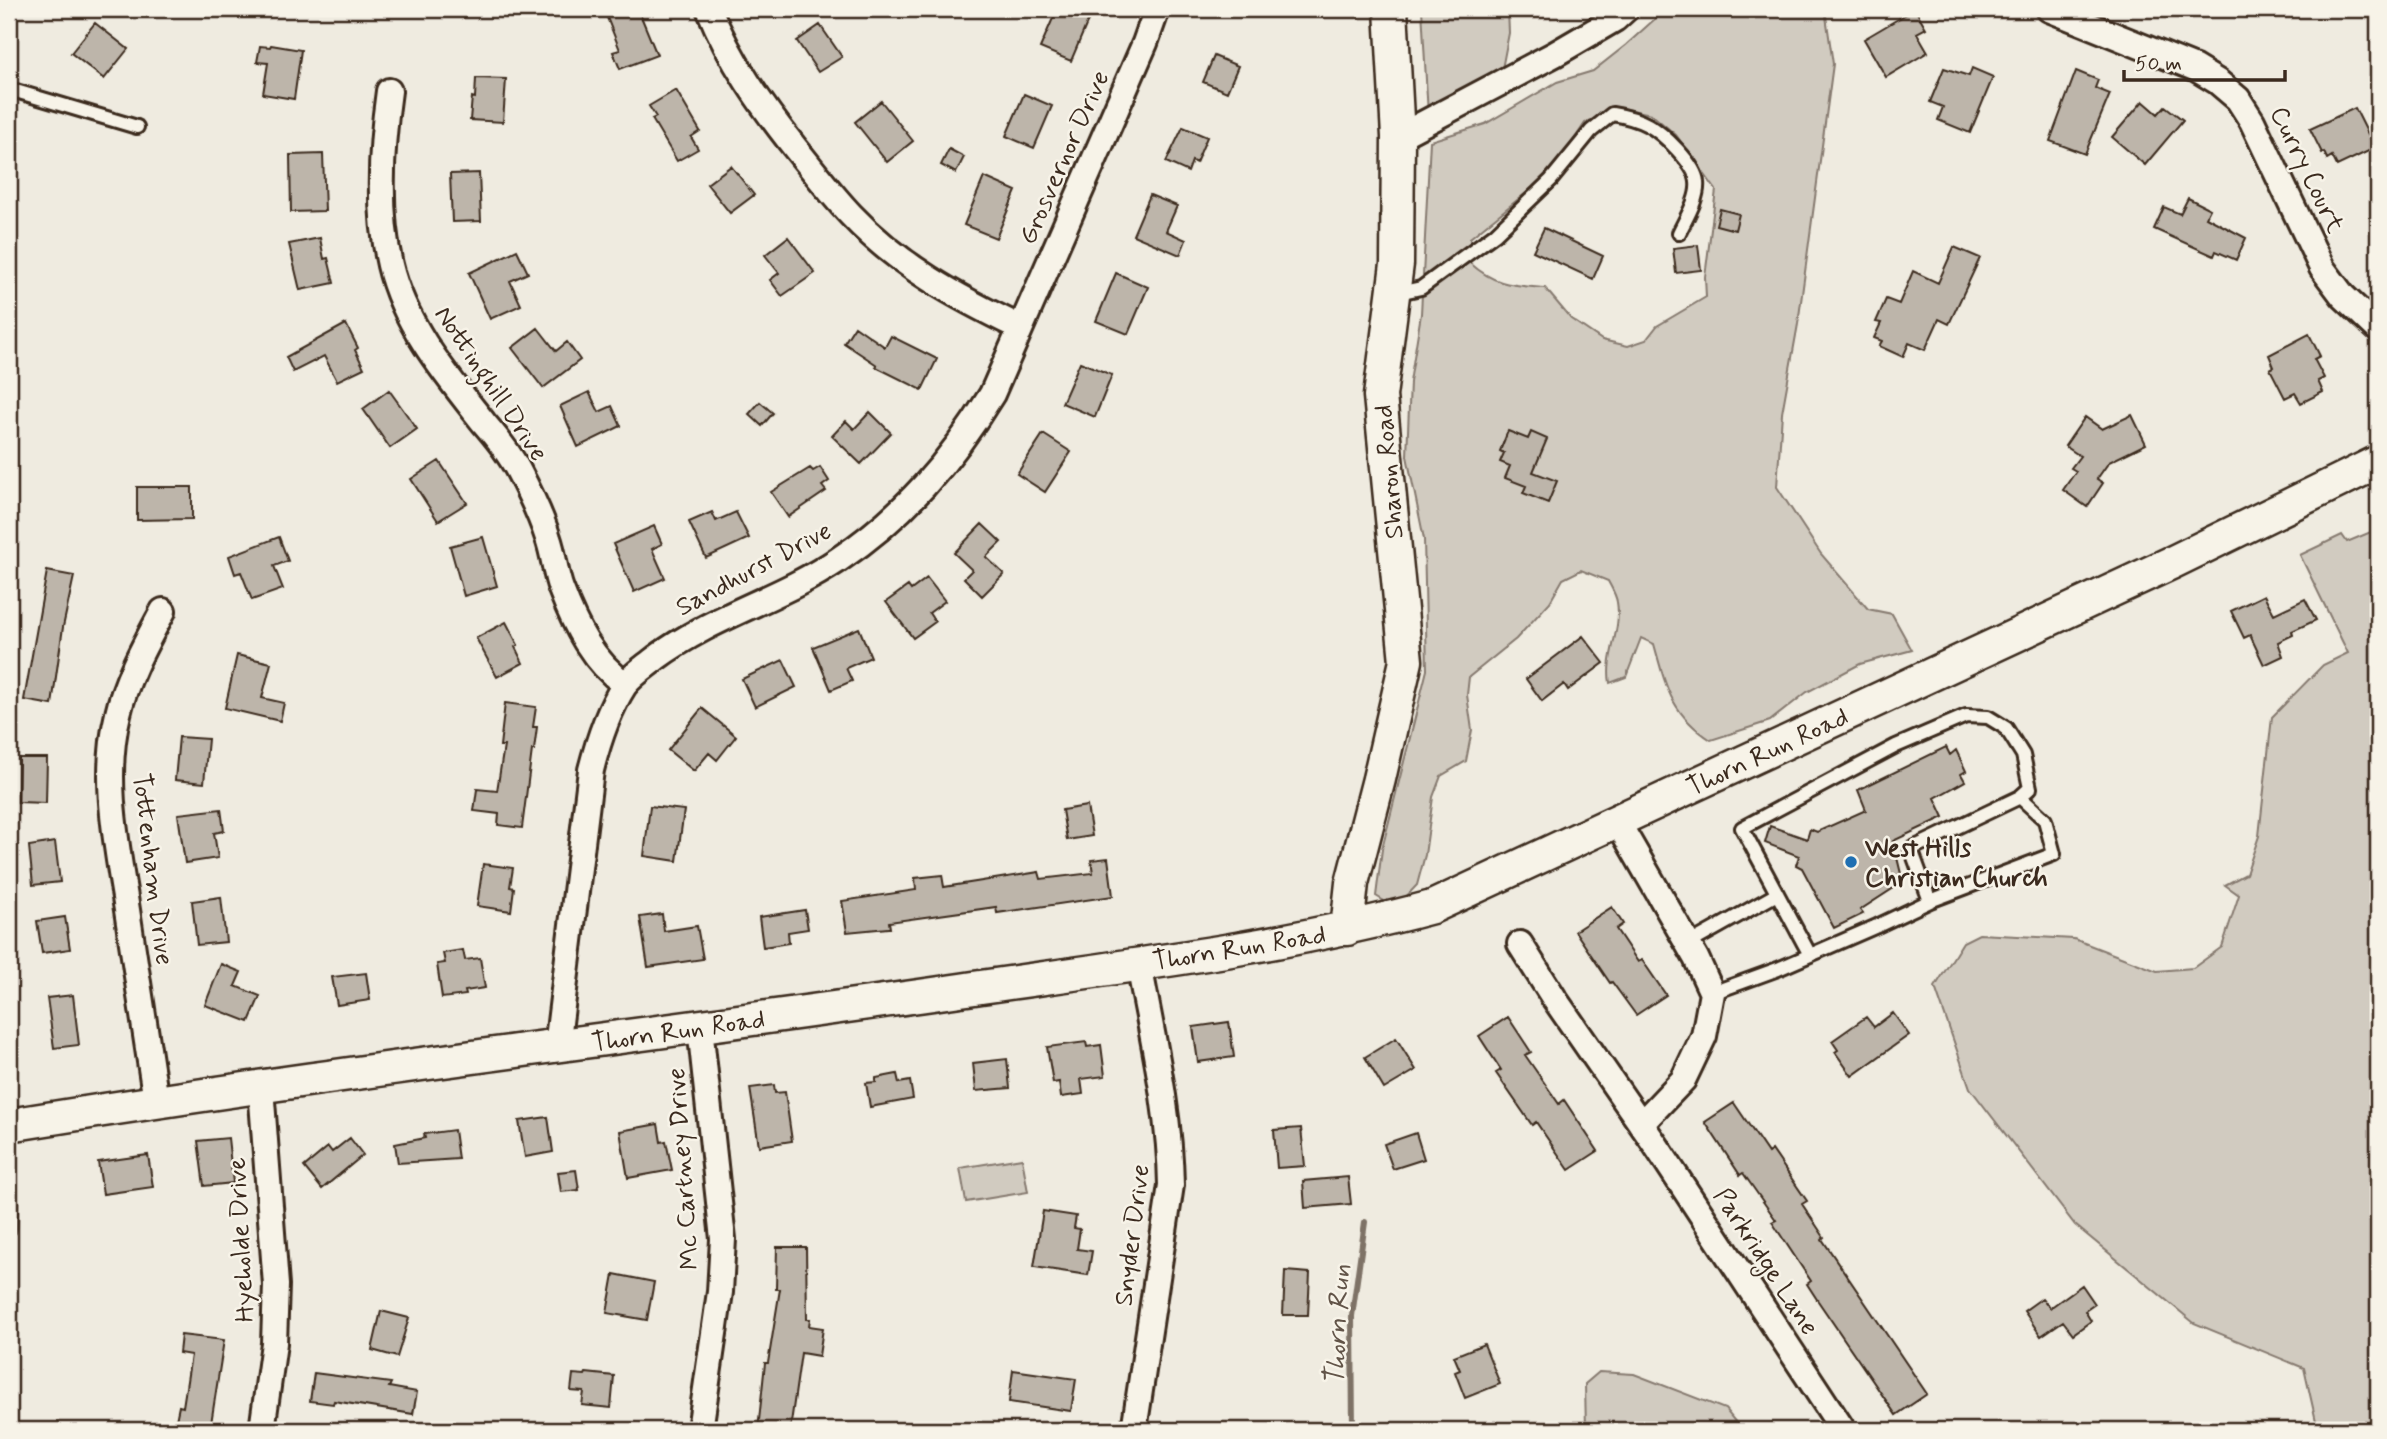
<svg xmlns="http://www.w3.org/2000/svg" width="2387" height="1439" font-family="Mynerve,sans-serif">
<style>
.green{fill:#d1cbc0;stroke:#867a6f;stroke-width:2;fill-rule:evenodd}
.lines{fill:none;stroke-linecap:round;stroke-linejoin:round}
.stream{stroke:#7e7266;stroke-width:6}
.building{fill:#bdb5aa;stroke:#3b2a1e;stroke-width:2}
.service-casing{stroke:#3b2a1e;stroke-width:18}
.minor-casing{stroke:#3b2a1e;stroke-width:30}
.tertiary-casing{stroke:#3b2a1e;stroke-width:37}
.service{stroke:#f7f3e8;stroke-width:12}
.minor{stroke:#f7f3e8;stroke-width:24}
.tertiary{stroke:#f7f3e8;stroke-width:32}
.poi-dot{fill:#1f6fb2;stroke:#f7f3e8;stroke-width:2.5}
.labels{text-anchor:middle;stroke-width:5;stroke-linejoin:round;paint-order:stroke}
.street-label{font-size:26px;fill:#3b2a1e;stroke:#f7f3e8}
.poi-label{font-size:26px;font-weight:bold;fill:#3b2a1e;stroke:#f7f3e8;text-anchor:start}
.water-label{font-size:28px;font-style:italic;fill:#625448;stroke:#f7f3e8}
</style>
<rect width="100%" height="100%" fill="#efebe0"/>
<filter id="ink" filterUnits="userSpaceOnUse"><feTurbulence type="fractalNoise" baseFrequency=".0143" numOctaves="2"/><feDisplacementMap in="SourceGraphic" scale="14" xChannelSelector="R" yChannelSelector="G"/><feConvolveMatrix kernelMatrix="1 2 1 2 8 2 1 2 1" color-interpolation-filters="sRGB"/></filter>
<g filter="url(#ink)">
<path class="green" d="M1422,9H1508L1509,33L1502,69L1428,115Z
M1666,9H1825L1833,64L1798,324L1782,413L1777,487L1821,554L1868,609L1892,614L1912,650L1860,664L1807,692L1770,721L1711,740C1671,714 1666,687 1654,644L1641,638L1626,677L1610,683C1605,656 1622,630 1617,602C1616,595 1611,587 1608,581L1581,570L1563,579L1550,602L1516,639L1469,677L1467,695L1472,730L1466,761L1441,776L1433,797L1425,855L1417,885L1404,899L1389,904L1376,896L1382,849L1427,670L1424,539L1407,456L1410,382L1421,314L1430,141L1485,124L1557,82L1593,71L1626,45ZM1617,107L1651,114L1676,135L1716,190L1705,277L1706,297L1657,326L1646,340L1628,346L1602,340L1571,319L1545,288C1512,285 1496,286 1470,263V238L1537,184L1565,153L1585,123Z
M2378,529V1430H2318L2304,1368L2194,1323L2075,1225L1970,1088L1935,987L1963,942L1979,934L2074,939L2157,971L2193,968L2222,947L2239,895L2225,885L2246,874L2259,836L2272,717L2323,665L2348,653L2300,555L2342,535L2347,542Z
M1022,1158L1028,1192L966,1202L960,1168Z
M1599,1372L1634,1374L1725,1409L1742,1430H1586L1585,1384Z"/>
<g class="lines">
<path class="stream" d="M1353,1430L1352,1316L1365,1222"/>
</g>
<path class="building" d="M622,9H638L657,55L620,69L613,52L620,50L606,15Z
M1057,9H1093L1071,61L1040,48Z
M1915,9L1926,28L1917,33L1928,52L1886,77L1864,39Z
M95,23L128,49L104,79L71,53Z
M820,25L842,57L818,72L797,41Z
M271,45L301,50L294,99L263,94L268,63L257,62L260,46L270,47Z
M1214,56L1238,66L1227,92L1203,82Z
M1944,68L1969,76L1972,68L1993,77L1970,133L1938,120L1943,107L1930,102Z
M2076,71L2098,80L2095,88L2110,94L2085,154L2050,141Z
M476,78L506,79L503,122L470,120L472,97L475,98Z
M676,90L700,131L691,137L698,149L677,161L652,119L656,117L649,106Z
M1024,94L1052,106L1034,148L1006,136Z
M881,101L913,141L887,162L855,122Z
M2143,101L2158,114L2165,106L2183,120L2145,165L2112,137Z
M2355,108L2375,148L2337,166L2332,156L2327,159L2324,152L2322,153L2310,129Z
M1183,127L1207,137L1196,163L1192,161L1188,172L1166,162Z
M949,149L964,157L956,173L941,165Z
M323,154L325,211L291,212L290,155Z
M731,166L754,195L730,213L707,184Z
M479,173L481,221L452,222L450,174Z
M984,177L1016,191L996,238L964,225Z
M1150,195L1177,206L1166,231L1186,240L1180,255L1133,235Z
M2188,198L2210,209L2206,217L2246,238L2236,260L2216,251L2214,256L2154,229L2164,207L2180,214Z
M1720,209L1739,214L1735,230L1716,225Z
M1544,228L1603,256L1593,279L1533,251Z
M788,237L815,273L782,296L770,280L779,273L765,255Z
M320,238L324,259L328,258L334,283L300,290L289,244Z
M1698,245L1701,270L1676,273L1673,248Z
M1954,247L1980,258L1949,324L1939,319L1925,350L1909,343L1903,357L1879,346L1882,341L1874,338L1881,323L1876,322L1886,299L1899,304L1913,271L1938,283Z
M517,250L528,273L510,281L521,305L490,319L469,273Z
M1116,273L1148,287L1128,334L1096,321Z
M346,324L358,348L355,350L364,368L337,381L324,356L293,372L286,357Z
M855,326L885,347L891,336L937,359L922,390L876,367L877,365L844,343Z
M538,328L556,351L567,342L580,360L543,388L512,348Z
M2309,334L2320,356L2314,359L2324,378L2318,381L2323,392L2301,403L2295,393L2285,398L2270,369L2274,367L2269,355Z
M1080,362L1112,375L1095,417L1062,403Z
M389,390L417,429L390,448L363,409Z
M589,392L599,412L612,406L621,426L578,447L560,406Z
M760,402L773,413L762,426L749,414Z
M870,412L891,433L861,464L832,436L846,421L854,429Z
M2132,415L2146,444L2109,462L2097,479L2103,483L2087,507L2063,490L2076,471L2071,468L2080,456L2065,446L2085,417L2102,429Z
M1508,431L1528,439L1531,432L1547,439L1533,472L1557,481L1548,503L1523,493L1526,486L1505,478L1510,466L1500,462L1504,453L1500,451Z
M1043,434L1071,452L1045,492L1017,474Z
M439,461L467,503L438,521L411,479Z
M820,467L829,481L822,486L826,491L788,517L771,492L810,468L813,471Z
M137,487H192V519L137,520Z
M712,512L716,521L736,512L749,538L706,558L689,522Z
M982,524L1001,542L986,557L1004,574L982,596L964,578L972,570L954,553Z
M654,526L662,544L652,549L665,578L634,592L613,544Z
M279,537L288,561L274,566L283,589L252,600L241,572L235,574L229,556Z
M483,537L497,586L464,596L450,546Z
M47,571L74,576L63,627L52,705L24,700Z
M927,578L945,601L929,613L935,622L913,638L886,602L908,586L911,590Z
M2264,595L2274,614L2305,599L2316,620L2292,631L2293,635L2278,642L2283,656L2264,665L2250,635L2244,638L2231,611Z
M506,622L518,645L515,647L523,663L497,677L476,638Z
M859,628L871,657L846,668L852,681L831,690L813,647Z
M1583,636L1604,663L1568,690L1564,684L1542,701L1526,679Z
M237,655L271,663L262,698L284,703L280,721L225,708Z
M783,660L796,687L755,707L742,679Z
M505,703L536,707L533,727H537L534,750H532L522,828L498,825L499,814L474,811L477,789L497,791L504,746H500Z
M702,708L736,736L717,760L709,753L694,771L668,750Z
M179,737L208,739L204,783L175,780Z
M1946,747L1950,755L1956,750L1966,771L1961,774L1965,781L1935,798L1944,817L1893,841L1903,882L1860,910L1863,914L1834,928L1802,868L1796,865L1799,856L1765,843L1770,826L1807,839L1810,829L1817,832L1866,810L1858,790Z
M19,758H47L46,803L18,802Z
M650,806L684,810L677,861L644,856Z
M1087,806L1092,836L1067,840L1062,810Z
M221,809L224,831L214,833L218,858L185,863L178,814Z
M55,842L60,882L33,885L29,846Z
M1108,858L1113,896L997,913L996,907L889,922L890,928H888L847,932L842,901L916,890L915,878L942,875L944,887L1039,872L1041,879L1093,873L1091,860Z
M483,864L513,868L510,887L514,888L511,911L477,906Z
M221,897L226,942L197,945L192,901Z
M1612,907L1623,924L1616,929L1638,962L1642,960L1666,995L1636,1015L1612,982L1610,983L1575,931Z
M805,910L808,929L788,932L789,943L763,947L759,917Z
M662,914L664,931L697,926L703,959L648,967L640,917Z
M65,917L70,949L42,953L37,921Z
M463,950L465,960L480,958L485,988L465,991L466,995L442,998L437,964L445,963L443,953Z
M221,964L241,972L235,986L260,996L249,1022L205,1005Z
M366,973L370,1000L337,1005L332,977Z
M73,995L79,1045L54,1048L47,998Z
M1893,1013L1909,1035L1852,1076L1835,1052L1838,1050L1832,1041L1866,1017L1874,1027Z
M1508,1017L1531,1052L1525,1055L1559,1104L1564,1100L1598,1151L1569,1170L1536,1122L1532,1125L1496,1073L1501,1070L1479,1036Z
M1229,1022L1234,1057L1198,1062L1193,1027Z
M1396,1038L1416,1070L1384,1089L1365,1057Z
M1086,1042L1087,1047L1101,1045L1105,1076L1081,1079L1083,1094L1061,1097L1059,1082L1053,1083L1047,1047Z
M1007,1059L1010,1088L976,1091L973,1063Z
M897,1074L899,1083L910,1081L913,1099L870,1107L866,1083L876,1082V1078Z
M774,1085L775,1093L785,1092L792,1141L759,1146L750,1088Z
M1734,1103L1768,1153L1772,1150L1807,1201L1802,1204L1824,1237L1822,1239L1927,1394L1896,1415L1818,1301L1807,1284L1811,1281L1772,1222L1776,1220L1743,1173L1740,1175L1705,1122Z
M548,1117L553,1152L525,1157L519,1121Z
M658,1124L661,1142L666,1141L672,1170L628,1178L620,1131Z
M1301,1128L1305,1166L1277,1168L1274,1130Z
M454,1130L458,1159L398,1163L395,1144L425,1138L424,1134Z
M1416,1133L1424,1159L1393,1169L1384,1144Z
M228,1138L233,1183L204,1186L198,1141Z
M350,1138L363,1155L322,1189L304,1167L328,1147L332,1152Z
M148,1155L153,1187L103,1194L98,1162Z
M576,1170L579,1190L561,1192L558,1172Z
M1348,1177L1351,1204L1305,1208L1303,1181Z
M1043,1211L1076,1216L1074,1228L1080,1229L1077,1249L1092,1251L1088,1275L1034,1267Z
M777,1247H806L807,1319H810L809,1326L823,1328L819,1356L801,1353L790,1430H758L765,1363H768L780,1289H776Z
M1285,1271L1310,1273L1308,1315H1283Z
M614,1274L654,1282L647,1320L607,1313Z
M2082,1285L2095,1304L2085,1311L2091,1321L2073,1334L2063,1321L2041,1336L2024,1311L2042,1298L2050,1308Z
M381,1311L409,1318L397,1357L372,1350Z
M181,1335L224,1340L210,1430H174L179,1406L183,1407L191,1355L179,1353Z
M1484,1344L1500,1384L1465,1398L1455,1372L1460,1370L1454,1356Z
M1013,1370L1076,1379L1071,1411L1009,1402Z
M314,1373L391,1383L389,1387L417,1392L413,1414L334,1401L333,1404L310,1401Z
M586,1373L614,1376L611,1408L582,1405L584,1392L571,1391L573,1374L585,1375Z"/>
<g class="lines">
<defs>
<path id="service" d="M9,89L137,127
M1394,294L1421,288L1495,234L1551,180L1591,131L1612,114C1625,116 1637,119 1648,125C1663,133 1696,165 1697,182C1699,198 1686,218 1679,233
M1688,944L1777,894
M1810,955L1742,828L1896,746L1966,716L1988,717L2006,728L2023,755L2030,788L2020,797
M1712,993L1778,969L1877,926L1930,901L2054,854L2045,820L2020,797L1911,849L1930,901
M9,1229L10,1203"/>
<path id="minor" d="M709,9C730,61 761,105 796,149C814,171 831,194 851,215C898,265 958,298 1019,327
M2049,9L2195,68L2218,82L2238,99L2252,121L2322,268L2343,296L2378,329
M389,91C381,147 377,209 390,265C404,325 447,376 484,423C497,438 509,453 518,470C529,491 541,516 548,538C554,555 555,573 561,589C575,626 593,662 625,684
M1398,137L1555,54L1615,19L1626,9
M1617,821L1696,958L1712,993L1704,1036L1683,1080L1641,1124
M1520,944L1554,998L1655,1144L1843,1430
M557,1047L591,770C598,742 608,711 624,686C632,675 645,667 656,658C712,616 780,599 838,560C904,516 951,461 992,394L1145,43L1157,9
M261,1088L276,1285L274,1343L262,1430
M156,1101C146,1038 137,974 127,910C117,846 102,778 118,714C126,678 146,643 163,611
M700,1430L720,1292L723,1239L700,1027
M1134,1430L1171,1185C1170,1111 1152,1036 1139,964"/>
<path id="tertiary" d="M1347,929L1352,883L1379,779L1406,661L1380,396L1397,264L1398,137L1391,9
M9,1125C316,1075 625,1038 933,994C1100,969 1269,951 1432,907L2171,563L2378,462"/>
</defs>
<use href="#service" class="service-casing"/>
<use href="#minor" class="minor-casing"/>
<use href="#tertiary" class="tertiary-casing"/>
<use href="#service" class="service"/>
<use href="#minor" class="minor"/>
<use href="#tertiary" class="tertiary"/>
</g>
</g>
<circle class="poi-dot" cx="1851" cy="862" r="7"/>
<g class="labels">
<g class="street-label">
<text transform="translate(1063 157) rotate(-66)" y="9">Grosvernor Drive</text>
<text transform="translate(2308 169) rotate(64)" y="9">Curry Court</text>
<text transform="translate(492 383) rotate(56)" y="9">Nottinghill Drive</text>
<text transform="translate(1388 472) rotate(-95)" y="9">Sharon Road</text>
<text transform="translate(753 568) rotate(-28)" y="9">Sandhurst Drive</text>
<text transform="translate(1767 751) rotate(-25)" y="9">Thorn Run Road</text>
<text transform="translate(154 869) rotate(83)" y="9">Tottenham Drive</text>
<text transform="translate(1239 947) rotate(-9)" y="9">Thorn Run Road</text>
<text transform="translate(678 1030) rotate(-8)" y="9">Thorn Run Road</text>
<text transform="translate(682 1169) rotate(-94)" y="9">Mc Cartney Drive</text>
<text transform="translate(1131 1235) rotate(-83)" y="9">Snyder Drive</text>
<text transform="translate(240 1240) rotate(-93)" y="9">Hyeholde Drive</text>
<text transform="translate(1767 1261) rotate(57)" y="9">Parkridge Lane</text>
</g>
<g class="poi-label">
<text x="1865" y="856">West Hills<tspan x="1865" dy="30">Christian Church</tspan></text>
</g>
<g class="water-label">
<text transform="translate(1336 1325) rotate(-87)" y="10">Thorn Run</text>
</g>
</g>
<rect width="2387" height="1439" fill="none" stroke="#f7f3e8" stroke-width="35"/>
<rect x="18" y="18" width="2352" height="1404" fill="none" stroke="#3b2a1e" stroke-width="2.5" filter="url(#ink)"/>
<path d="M2124 70v10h161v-10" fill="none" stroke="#3b2a1e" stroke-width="3.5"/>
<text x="2135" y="70" font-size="21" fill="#3b2a1e" stroke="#f7f3e8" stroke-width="5" paint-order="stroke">50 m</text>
</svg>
